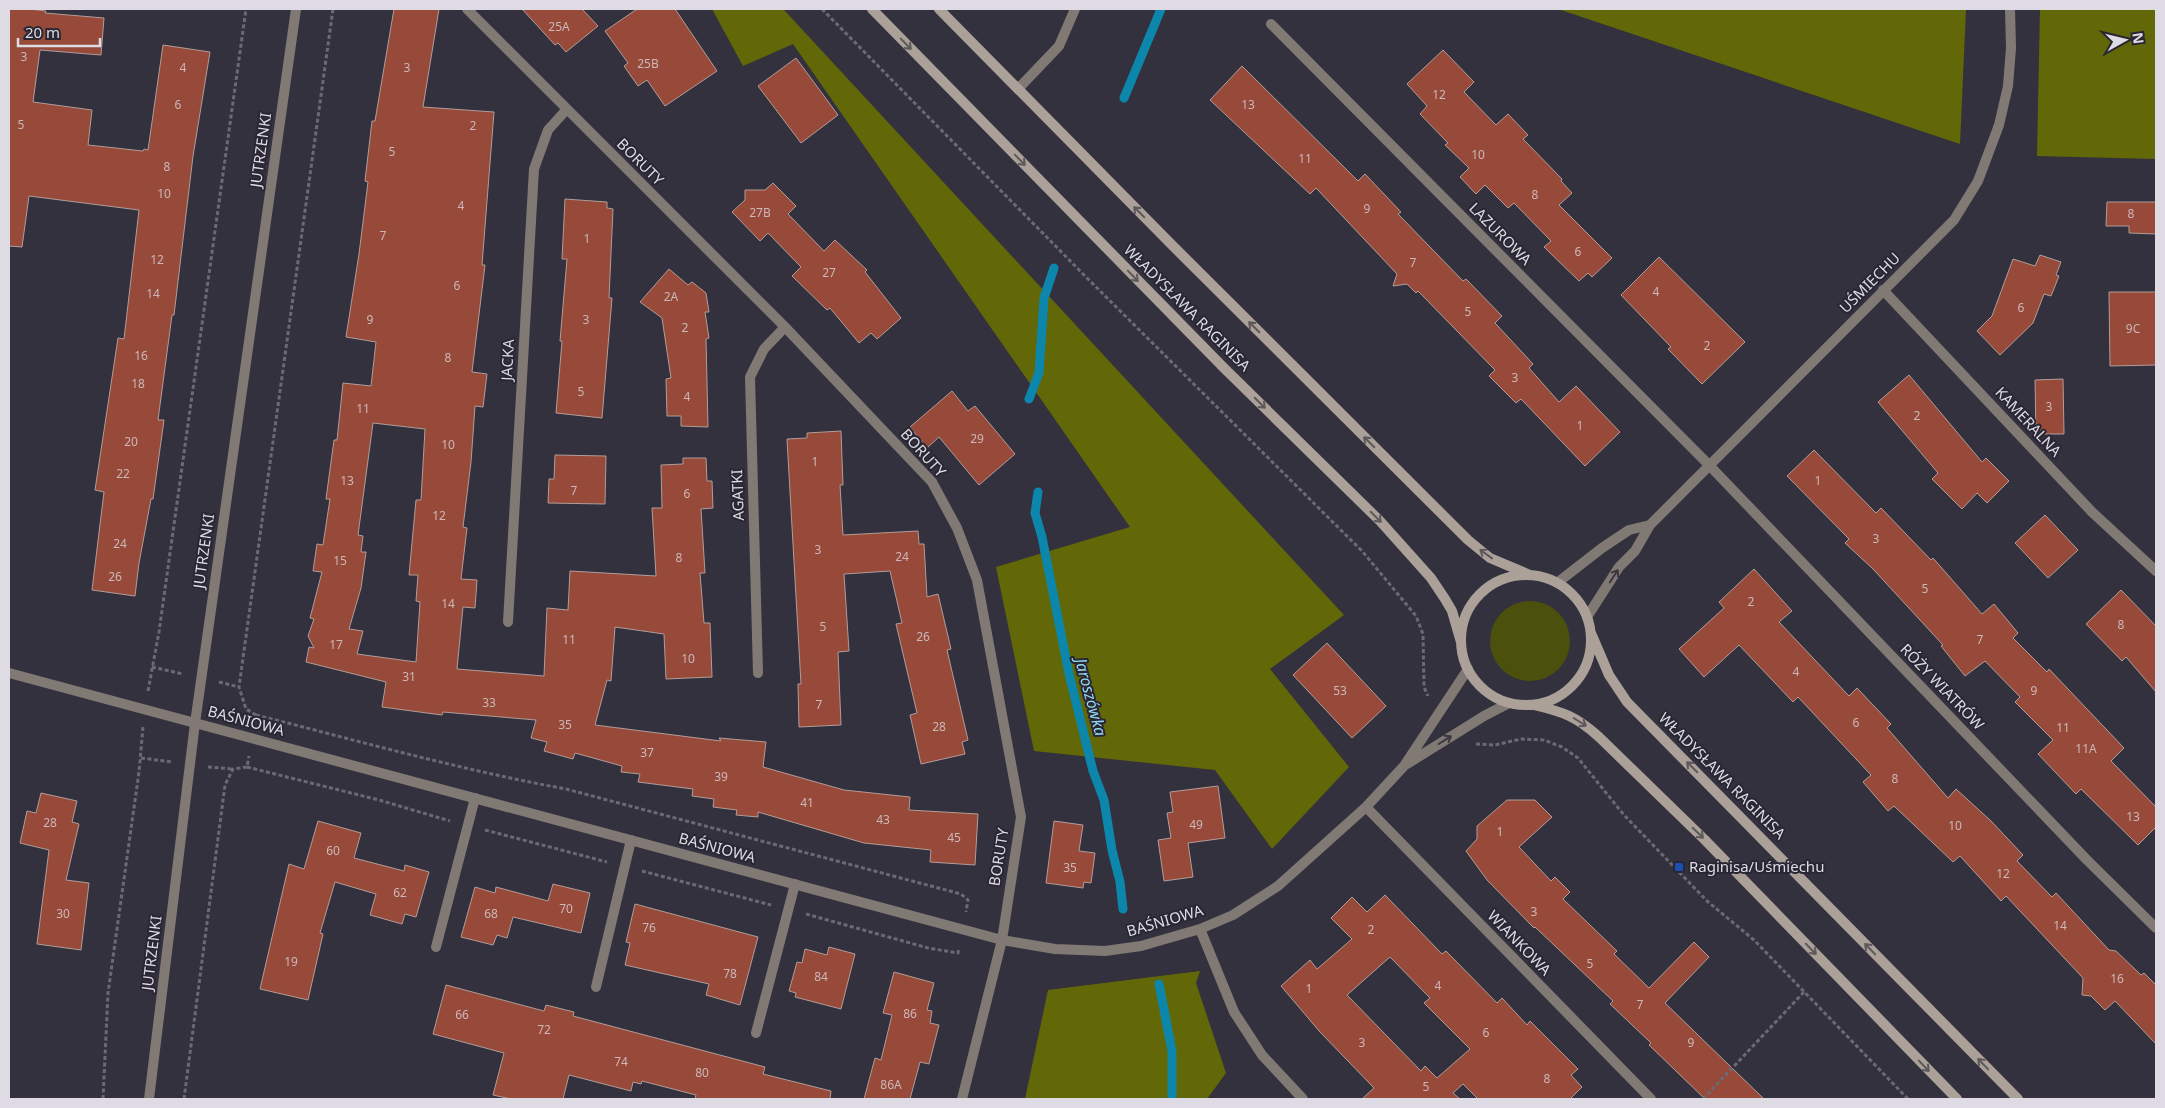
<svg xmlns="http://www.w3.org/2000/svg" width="2165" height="1108" font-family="'Noto Sans',sans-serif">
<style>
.green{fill:#4b500d}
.forest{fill:#626807}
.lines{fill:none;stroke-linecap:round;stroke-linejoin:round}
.stream{stroke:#0c86aa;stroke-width:9}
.building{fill:#974a39;stroke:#b19d99;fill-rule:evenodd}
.path{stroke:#6c6974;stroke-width:3;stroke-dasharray:4 2.5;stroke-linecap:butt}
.lane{stroke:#807974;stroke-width:10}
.street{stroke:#807974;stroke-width:10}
.secondary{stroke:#aba199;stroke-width:10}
.oneway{stroke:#5e585c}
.oneway2{stroke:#3b3741}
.transit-dot{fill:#1a4fb4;stroke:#2a2734;stroke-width:2}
.labels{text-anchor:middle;stroke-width:4;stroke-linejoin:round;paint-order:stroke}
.number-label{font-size:12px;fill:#ccb7b9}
.street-label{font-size:15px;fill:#dedbe4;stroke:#2a2734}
.poi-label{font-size:15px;fill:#dedbe4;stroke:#2a2734;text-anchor:start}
.water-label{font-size:16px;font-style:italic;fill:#93dbf8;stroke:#2a2734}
</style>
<rect width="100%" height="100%" fill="#34313e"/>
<path class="green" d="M1490 641a40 40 0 1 1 80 0a40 40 0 1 1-80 0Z"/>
<path class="forest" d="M712,9H783L785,11L1344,615L1270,669L1349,767L1272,849L1215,770L1034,751L996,567L1130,527L793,44L743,66Z
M1558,9H1966L1960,144Z
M2040,9H2156V159L2037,156Z
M1200,971L1196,983L1226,1073L1207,1099H1025L1048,990Z"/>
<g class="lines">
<path class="stream" d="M1124,98L1161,9
M1029,399L1039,373L1044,298L1054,268
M1038,492L1035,513L1042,537L1069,674L1093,771L1104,800L1112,850L1120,882L1123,909
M1159,984L1172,1051V1099"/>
</g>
<path class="building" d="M9,9H30L46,11L45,13L104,18L101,55L40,50L33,102L92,110L88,145L143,151L144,149L148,150L163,45L210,52L193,156L174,315H172L158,420H164L153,499H151L139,563L135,596L92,590L104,492L95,490L118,338L124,339L139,210L29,196L22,247L9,246Z
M394,9H439L423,107L494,112L482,265H485L472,372L487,374L483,407L475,406L471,462L463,527L467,528L461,579L477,580L475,608L463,607L457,669L544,676L547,608L568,610L570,571L656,576L652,508H662L661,465L683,464V458H706L707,481H712L713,508L701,509L705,573H700L704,623H710L712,677L666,679L664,634L615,627L611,681L607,680L595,725L721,741L719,738L766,742L763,767L844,790L910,797L909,810L978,814L975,865L930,862L931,850L864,843L758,812V817L736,815L737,810L713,807L714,799L692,796L693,789L638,782L640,774L621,772L622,766L575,753L573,759L544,751L547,742L531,738L536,720L443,712L442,715L382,707L386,682L306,662L309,647L314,648L308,636L314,619L310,618L322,572L313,571L317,544L323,545L330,499H326L334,440H337L343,383L371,386L376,342L346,337L359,254L368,182L365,181L372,121H375ZM373,423L425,429L421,500H416L409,575H418L416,601L420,602L416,662L357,654L363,631L349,629L361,588L366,552H361L363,536L358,535Z
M522,9H582L598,26L566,52L558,43L555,45Z
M637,9H675L717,71L665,106L647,80L638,86L624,66L628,63L605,31Z
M1443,50L1474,82L1464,92L1496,125L1508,114L1528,135L1523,139L1562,179L1561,181L1572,193L1559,205L1612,258L1592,277L1588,273L1579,281L1544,247L1551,241L1514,203L1508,208L1485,185L1476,194L1460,177L1469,168L1445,145L1448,143L1420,114L1427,106L1407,84Z
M796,58L838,115L801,143L758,86Z
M1242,66L1358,181L1365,174L1401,212L1398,214L1463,281L1466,279L1502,316L1495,323L1533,364L1529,368L1559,402L1576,386L1620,432L1585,466L1521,399L1516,403L1489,376L1495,370L1418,291L1416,293L1407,284L1393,286L1397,274L1316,188L1310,194L1210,100Z
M773,183L796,206L788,214L824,251L835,240L867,270L865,272L901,318L877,339L871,333L859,343L830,308L827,310L792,276L801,267L768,233L760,241L732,212L745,200V190H765Z
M565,199L607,202V208L613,209L609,298H612L602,418L556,413L562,341H560L567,259H562Z
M2107,202H2156V234L2129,233V226H2106Z
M2040,255L2061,262L2056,275L2059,276L2051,296L2044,294L2033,323L2000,355L1977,331L1992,316L2013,259L2035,266Z
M1659,257L1745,342L1702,384L1668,349L1671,347L1621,295Z
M669,269L688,285L692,282L706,293L709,312H705L709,338L706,339L708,427L681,426V416H667L666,379L671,378L662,318L640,302Z
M2109,292H2156V365L2110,366Z
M1909,375L1982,462L1986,458L2009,481L1987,503L1977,493L1962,509L1932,479L1938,473L1878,402Z
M2063,379L2064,434H2036L2035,380Z
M952,391L968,411L975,406L1015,454L979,485L939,437L927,448L910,427Z
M841,431L843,485H840L843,535L918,531L919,544H924L927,597L938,594L951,649L947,650L968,740L962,742L965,754L921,764L910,715L917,713L896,624L902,623L890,571L844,574L849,651L838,652L841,725L799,727L798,684H801L787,439L807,438V433Z
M1814,450L1876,513L1881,508L1931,560L1933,558L1982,614L1994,604L2018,633L2013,638L2047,672L2049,669L2124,748L2111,761L2156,807V827L2138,845L2081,789L2076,794L2038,754L2053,740L2015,702L2020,697L1985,661L1965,676L1941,646L1943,645L1873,569L1845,543L1849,539L1787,476Z
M555,455L606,456L605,504L548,503L549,479H554Z
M2045,515L2078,550L2048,578L2015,543Z
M1754,569L1792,611L1779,622L1849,696L1857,688L1891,724L1887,728L1948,798L1956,789L1991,821L2023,855L2017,861L2052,897L2056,893L2109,950L2116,951L2141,975L2144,973L2156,985V1044L2115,1001L2105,1010L2091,996L2082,995L2083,978L2006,896L2001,901L1960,856L1953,862L1894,806L1888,811L1863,782L1871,775L1798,697L1793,702L1739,645L1704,677L1679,649L1724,608L1719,602Z
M2121,590L2156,626V692L2126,657L2122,661L2086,624Z
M1327,643L1386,706L1352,738L1293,675Z
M1218,786L1225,838L1188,843L1193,877L1164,881L1158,840L1171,838L1167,813L1173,812L1170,792Z
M41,793L77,801L72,822L79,824L66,880L89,883L81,950L37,944L49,850L20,843L27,811L36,813Z
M1507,800H1535L1552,817L1519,847L1551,881L1555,877L1570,892L1563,899L1617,951L1614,954L1649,988L1694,942L1709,957L1665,1003L1764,1099H1705L1649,1045L1651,1043L1610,1004L1613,1001L1535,927L1534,928L1487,880L1466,851L1477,839V826Z
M318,821L361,833L354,858L404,871L405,865L429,872L416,917L405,914L402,924L370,915L376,894L335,882L320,933L323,934L308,1000L260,989L289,864L304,869Z
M1054,821L1083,825L1079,851L1095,853L1091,883L1084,882L1083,888L1046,883Z
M553,884L590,893L581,933L513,917L507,938L497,935L493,945L461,937L475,887L495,893L496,887L548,901Z
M1385,895L1442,954L1446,951L1497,1003L1502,998L1527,1025L1530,1021L1578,1069L1571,1075L1582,1087L1570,1099H1478L1463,1084L1453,1093L1460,1099H1362L1374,1088L1320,1032L1281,986L1310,960L1317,969L1352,939L1331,918L1352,897L1367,912ZM1390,957L1430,998L1424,1003L1470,1049L1437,1078L1425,1066L1421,1071L1347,995Z
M635,904L758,937L740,1005L706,995L709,984L625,965L630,943L626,942Z
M829,947L855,954L841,1009L795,997L796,993L789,991L797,962L802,963L805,949L827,955Z
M894,972L934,983L927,1010L932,1011L930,1023L939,1025L929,1064L920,1062L910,1099H864L875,1058L881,1060L892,1015L883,1013Z
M446,985L544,1011L546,1005L574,1012L573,1016L765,1067L763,1074L831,1091L830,1099H695L696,1095L642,1081L641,1084L633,1082L631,1091L569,1075L563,1099H511L493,1095L504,1053L433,1034Z"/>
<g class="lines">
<path class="path" d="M822,9L1085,276L1363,552L1416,616L1423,634L1424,687L1428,696
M152,667L183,674
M219,682L239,687
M148,691L159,632L246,9
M256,715C359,741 461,770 566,789L961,894L968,900L966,912
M256,715L246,709L239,687L333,9
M1476,744L1495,745L1521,739L1544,740L1562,747L1578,758L1624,815L1707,901L1754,940L1908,1099
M141,758L172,762
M208,767L233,769
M247,767L379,800L450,821
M485,830L607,862
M642,871L771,905
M806,914L928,948L958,953L959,948
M103,1099L108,993L139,772L143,727
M184,1099L225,785L233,769L247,767L249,756
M1703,1099L1804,992"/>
<path class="lane" d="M1018,89L1059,46L1075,9
M436,947L475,798
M596,987L631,840
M756,1033L795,884"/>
<path class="street" d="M467,9L785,327L932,482L957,528L977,580L1021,817L1002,940L962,1099
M1271,24L1708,464L2087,860L2156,928
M1883,290L2092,512L2156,571
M1557,583L1602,548L1629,530L1650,525
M1587,617L1619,567L1635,551L1650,525L1954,220L1978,181L1999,125L2008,86L2011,48L2010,9
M508,622L534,169L548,130L567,109
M9,673L1002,940L1055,949L1105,951L1141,946L1200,929L1233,915L1278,886L1366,807L1404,766L1468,669
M758,673L750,377L764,349L785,327
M1407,764L1484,716L1509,703
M1366,807L1651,1099
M1200,929L1234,1012L1262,1055L1303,1099
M149,1099L195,723L296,9"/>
<path class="secondary" d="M872,9L1225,369L1380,521L1431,578L1445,599L1452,611L1461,642
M939,9L1173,246L1468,540L1490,558L1530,575
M1461 640a65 65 0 1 1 130 0a65 65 0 1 1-130 0Z
M1591,633L1609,675L1627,702L2018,1099
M1534,705C1563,712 1576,716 1599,737L1704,839L1957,1099"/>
</g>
<defs><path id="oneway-shaft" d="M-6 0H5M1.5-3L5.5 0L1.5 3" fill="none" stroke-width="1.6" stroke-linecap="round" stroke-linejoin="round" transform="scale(1.25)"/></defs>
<g class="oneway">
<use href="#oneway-shaft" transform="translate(906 44) rotate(46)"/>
<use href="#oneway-shaft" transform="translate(1020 160) rotate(46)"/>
<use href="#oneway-shaft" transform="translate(1139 212) rotate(-135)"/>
<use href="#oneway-shaft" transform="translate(1133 276) rotate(46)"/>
<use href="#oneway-shaft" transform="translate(1254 327) rotate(-135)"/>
<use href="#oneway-shaft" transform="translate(1260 403) rotate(45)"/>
<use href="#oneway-shaft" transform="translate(1369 442) rotate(-135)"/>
<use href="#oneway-shaft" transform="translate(1376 517) rotate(45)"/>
<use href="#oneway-shaft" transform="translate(1486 554) rotate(-144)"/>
<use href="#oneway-shaft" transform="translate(1580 722) rotate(32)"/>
<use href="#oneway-shaft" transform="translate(1692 767) rotate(-135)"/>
<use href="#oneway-shaft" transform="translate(1698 833) rotate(44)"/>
<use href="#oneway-shaft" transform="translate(1811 949) rotate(46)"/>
<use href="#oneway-shaft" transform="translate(1870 949) rotate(-134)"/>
<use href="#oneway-shaft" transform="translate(1983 1064) rotate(-134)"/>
<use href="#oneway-shaft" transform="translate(1924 1066) rotate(46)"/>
</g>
<g class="oneway2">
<use href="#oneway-shaft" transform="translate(1614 576) rotate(-57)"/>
<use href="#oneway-shaft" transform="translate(1445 740) rotate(-32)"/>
</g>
<rect class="transit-dot" x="1674" y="862" width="10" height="10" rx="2.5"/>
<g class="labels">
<g class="number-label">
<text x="559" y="31">25A</text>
<text x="24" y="61">3</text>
<text x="648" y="68">25B</text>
<text x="183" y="72">4</text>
<text x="407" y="72">3</text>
<text x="1439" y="99">12</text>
<text x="178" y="109">6</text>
<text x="1248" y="109">13</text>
<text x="21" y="129">5</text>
<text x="473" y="130">2</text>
<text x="392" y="156">5</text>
<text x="1478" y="159">10</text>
<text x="1305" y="163">11</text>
<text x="167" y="171">8</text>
<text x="164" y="198">10</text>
<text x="1535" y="199">8</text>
<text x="461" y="210">4</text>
<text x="1367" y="213">9</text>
<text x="760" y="217">27B</text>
<text x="2131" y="218">8</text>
<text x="383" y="240">7</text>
<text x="587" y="243">1</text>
<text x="1578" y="256">6</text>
<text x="157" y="264">12</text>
<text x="1413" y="267">7</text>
<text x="829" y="277">27</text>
<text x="457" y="290">6</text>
<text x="1656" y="296">4</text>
<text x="153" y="298">14</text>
<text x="671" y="301">2A</text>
<text x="2021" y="312">6</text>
<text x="1468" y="316">5</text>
<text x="370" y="324">9</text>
<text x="586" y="324">3</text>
<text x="685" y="332">2</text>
<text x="2133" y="333">9C</text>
<text x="1707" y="350">2</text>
<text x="141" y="360">16</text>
<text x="448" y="362">8</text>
<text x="1515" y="382">3</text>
<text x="138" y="388">18</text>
<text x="581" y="396">5</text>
<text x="687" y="401">4</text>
<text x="2049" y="411">3</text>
<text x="363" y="413">11</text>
<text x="1917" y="420">2</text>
<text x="1580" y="430">1</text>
<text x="977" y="443">29</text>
<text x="131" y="446">20</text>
<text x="448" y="449">10</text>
<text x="815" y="466">1</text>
<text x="123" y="478">22</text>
<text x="347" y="485">13</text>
<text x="1818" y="485">1</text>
<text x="574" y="495">7</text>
<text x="687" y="498">6</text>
<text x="439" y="520">12</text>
<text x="1876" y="543">3</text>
<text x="120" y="548">24</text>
<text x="818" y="554">3</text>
<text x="902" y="561">24</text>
<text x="679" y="562">8</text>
<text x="340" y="565">15</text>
<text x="115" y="581">26</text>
<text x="1925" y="593">5</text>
<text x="1751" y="606">2</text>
<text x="448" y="608">14</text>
<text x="2121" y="629">8</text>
<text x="823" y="631">5</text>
<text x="923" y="641">26</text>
<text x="569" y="644">11</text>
<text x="1980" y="644">7</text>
<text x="336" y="649">17</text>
<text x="688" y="663">10</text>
<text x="1796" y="676">4</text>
<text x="409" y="681">31</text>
<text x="1340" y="695">53</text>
<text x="2034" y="695">9</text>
<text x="489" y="707">33</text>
<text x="819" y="709">7</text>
<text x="1856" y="727">6</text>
<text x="565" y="729">35</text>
<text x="939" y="731">28</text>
<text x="2063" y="732">11</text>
<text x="2086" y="753">11A</text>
<text x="647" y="757">37</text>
<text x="721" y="781">39</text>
<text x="1895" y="783">8</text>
<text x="807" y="807">41</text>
<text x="2133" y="821">13</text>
<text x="883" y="824">43</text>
<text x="50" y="827">28</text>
<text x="1196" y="829">49</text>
<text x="1955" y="830">10</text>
<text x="1500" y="836">1</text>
<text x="954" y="842">45</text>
<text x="333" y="855">60</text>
<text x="1070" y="872">35</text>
<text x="2003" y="878">12</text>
<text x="400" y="897">62</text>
<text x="566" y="913">70</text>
<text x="1534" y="916">3</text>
<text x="63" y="918">30</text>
<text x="491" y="918">68</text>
<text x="2060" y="930">14</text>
<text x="649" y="932">76</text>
<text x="1371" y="934">2</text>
<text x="291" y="966">19</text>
<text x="1590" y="968">5</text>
<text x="730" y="978">78</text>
<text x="821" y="981">84</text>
<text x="2117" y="983">16</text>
<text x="1438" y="990">4</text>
<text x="1309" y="993">1</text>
<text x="1640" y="1009">7</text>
<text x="910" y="1018">86</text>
<text x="462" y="1019">66</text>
<text x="544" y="1034">72</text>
<text x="1486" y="1037">6</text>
<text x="1362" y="1047">3</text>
<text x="1691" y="1047">9</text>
<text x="621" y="1066">74</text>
<text x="702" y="1077">80</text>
<text x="1547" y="1083">8</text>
<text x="891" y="1089">86A</text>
<text x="1426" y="1091">5</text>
</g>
<g class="street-label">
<text transform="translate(261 150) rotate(-82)" y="5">JUTRZENKI</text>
<text transform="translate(640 162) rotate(45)" y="5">BORUTY</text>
<text transform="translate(1500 234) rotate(45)" y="5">LAZUROWA</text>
<text transform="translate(1870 283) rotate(-45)" y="5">UŚMIECHU</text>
<text transform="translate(1187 308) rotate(45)" y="5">WŁADYSŁAWA RAGINISA</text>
<text transform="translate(508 360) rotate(-87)" y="5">JACKA</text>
<text transform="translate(2028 422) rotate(47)" y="5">KAMERALNA</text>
<text transform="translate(923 453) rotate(48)" y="5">BORUTY</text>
<text transform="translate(738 495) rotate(-92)" y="5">AGATKI</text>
<text transform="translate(204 551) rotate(-82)" y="5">JUTRZENKI</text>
<text transform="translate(1942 687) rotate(46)" y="5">RÓŻY WIATRÓW</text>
<text transform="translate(246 721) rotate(15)" y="5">BAŚNIOWA</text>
<text transform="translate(1722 776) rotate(45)" y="5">WŁADYSŁAWA RAGINISA</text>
<text transform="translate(717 848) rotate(15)" y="5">BAŚNIOWA</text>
<text transform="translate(999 857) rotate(-81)" y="5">BORUTY</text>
<text transform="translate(1165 921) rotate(-16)" y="5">BAŚNIOWA</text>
<text transform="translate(1519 943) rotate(46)" y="5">WIANKOWA</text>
<text transform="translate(152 953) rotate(-83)" y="5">JUTRZENKI</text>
</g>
<g class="poi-label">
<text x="1689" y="872">Raginisa/Uśmiechu</text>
</g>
<g class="water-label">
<text transform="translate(1091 697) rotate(75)" y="6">Jaroszówka</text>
</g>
</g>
<rect width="2165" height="1108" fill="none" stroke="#dedbe4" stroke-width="20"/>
<g transform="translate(2125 40) rotate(82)" stroke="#2a2734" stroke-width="4" paint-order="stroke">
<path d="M0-4L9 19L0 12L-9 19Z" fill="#dedbe4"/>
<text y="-8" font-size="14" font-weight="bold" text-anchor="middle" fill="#dedbe4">N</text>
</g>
<path d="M18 38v8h82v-8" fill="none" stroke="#dedbe4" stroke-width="2.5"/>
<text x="25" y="38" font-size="15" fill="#dedbe4" stroke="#2a2734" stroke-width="4" paint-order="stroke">20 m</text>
</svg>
